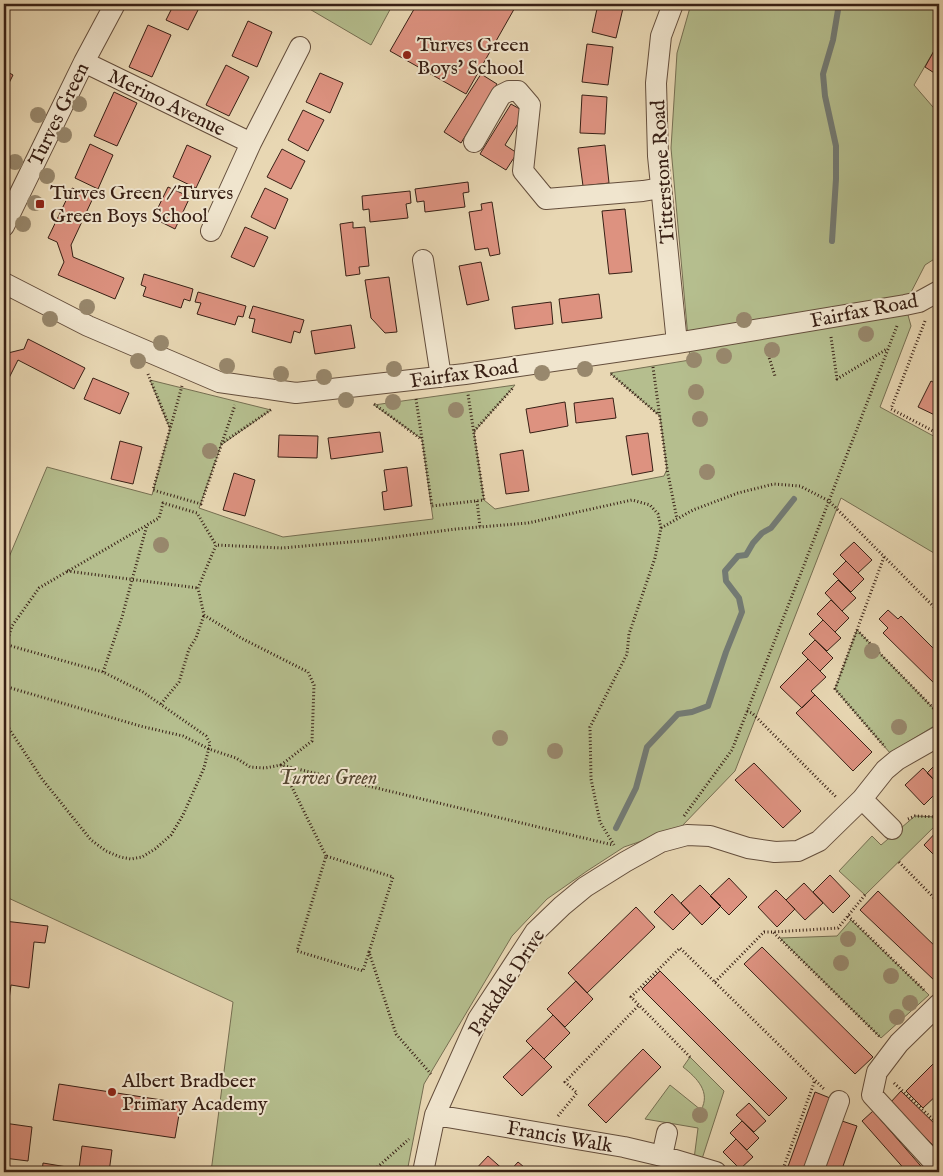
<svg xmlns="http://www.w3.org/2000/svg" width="943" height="1176" font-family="'IM FELL English',serif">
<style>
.green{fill:#b5be8e;stroke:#766f52}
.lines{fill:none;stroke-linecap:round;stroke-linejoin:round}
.stream{stroke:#737b75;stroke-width:6}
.building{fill:#dd9280;stroke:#382015}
.minor-casing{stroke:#644e3c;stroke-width:22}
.path{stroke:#382015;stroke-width:3;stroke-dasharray:1 2.5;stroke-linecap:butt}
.minor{stroke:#f0e5ce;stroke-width:20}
.tree{fill:#98886d}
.poi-dot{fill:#8f2418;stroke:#f0e5ce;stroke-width:2}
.labels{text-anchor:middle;stroke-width:4;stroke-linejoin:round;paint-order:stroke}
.poi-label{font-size:20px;fill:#382015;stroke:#f0e5ce;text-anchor:start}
.street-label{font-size:20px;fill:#382015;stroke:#f0e5ce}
.park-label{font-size:20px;font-style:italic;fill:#574833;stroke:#f0e5ce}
</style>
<rect width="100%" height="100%" fill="#e8d7b3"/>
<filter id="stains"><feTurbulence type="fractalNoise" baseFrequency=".004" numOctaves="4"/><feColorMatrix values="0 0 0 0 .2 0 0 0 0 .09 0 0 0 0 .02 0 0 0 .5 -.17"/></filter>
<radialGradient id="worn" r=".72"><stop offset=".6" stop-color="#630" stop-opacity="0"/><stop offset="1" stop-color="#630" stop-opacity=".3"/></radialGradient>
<path class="green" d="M301,4H393L371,45Z
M691,4H939V42L914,85L939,114V256L925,265L905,304L911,326L880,407L939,439V556L841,498L735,771L680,828L624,847L587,871L547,899L512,936L424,1084L407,1172H211L233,1002L4,896V569L47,467L152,495L170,429L150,380L271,410L221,445L199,508L283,537L433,519L422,439L374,405L515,385L474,432L484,500L495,509L664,476L667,469L660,416L610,373L690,360L671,148L677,53Z
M857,630L939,714V723L890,753L835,689Z
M915,816L939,817V822L865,895L839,871L872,836L881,845Z
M851,920L929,995L881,1038L780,938L837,936Z
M690,1057L724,1091L701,1162L694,1159L698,1128L645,1119L670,1085L701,1110C711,1092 697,1078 683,1067Z"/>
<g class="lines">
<path class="stream" d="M832,241L836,179V146L825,96L823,74L833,40L839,4
M616,828L636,788L647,747L678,714L692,712L708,706L726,652L742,612L739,598L726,581L725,571L738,556L746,555L753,543L762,533L771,528L794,499"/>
</g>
<path class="building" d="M174,4H201L188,30L166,20Z
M417,4H517L466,94L390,51Z
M598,4H624L616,38L592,32Z
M248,21L272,32L257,67L232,56Z
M148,25L171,35L152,77L129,67Z
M939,42V76L925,67Z
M587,44L613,47L608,85L582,82Z
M226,65L249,77L229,116L206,105Z
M4,70L13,75L4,93Z
M320,73L343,83L330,113L306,102Z
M481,74L497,84L461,143L444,132Z
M114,92L137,103L117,146L94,136Z
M582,95L607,97L605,134L580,133Z
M511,104L525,112L505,145L517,153L506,170L480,154Z
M303,110L324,120L308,151L288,140Z
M90,144L113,155L98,189L75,178Z
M187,145L211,156L196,188L173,177Z
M605,145L609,183L583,186L578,148Z
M282,149L305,161L291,189L267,177Z
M468,182L469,192L463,193L465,207L425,212L424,201L417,202L415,189Z
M168,187L190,197L175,229L153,218Z
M72,188L93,198L71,245L73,257L124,278L115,299L58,275L64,262L57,242L48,238Z
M265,188L288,199L275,229L251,217Z
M410,191L411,203L406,204L408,218L370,222L369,209L363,210L362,196Z
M492,202L500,254L490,256L488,248L475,250L469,212L482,210L481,204Z
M625,209L632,272L609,274L602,211Z
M353,222V228L365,227L369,266L359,267L360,274L346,276L340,224Z
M245,227L268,237L254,267L231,257Z
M481,262L489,300L467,305L459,266Z
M144,274L193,289L190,301L184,299L181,308L143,296L146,287L141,285Z
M389,277L397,332L385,333L371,318L365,280Z
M198,292L246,306L243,317L238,316L235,325L197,314L201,303L195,302Z
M599,294L602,318L562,323L559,299Z
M551,302L553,324L515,329L512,307Z
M253,306L304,320L300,333L294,331L291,343L252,332L255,319L249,318Z
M351,325L355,348L315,354L311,331Z
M28,339L85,368L74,389L18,360L4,388V354L24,349Z
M93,378L129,393L120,414L84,399Z
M931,381L939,385V417L918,407Z
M613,398L616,418L576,423L574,403Z
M565,402L568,426L530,433L526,409Z
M380,432L383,452L331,459L328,438Z
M648,433L653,471L632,475L626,436Z
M279,435L318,436L317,458L278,457Z
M120,441L142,447L133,484L111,479Z
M523,450L529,491L506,494L500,454Z
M407,467L412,506L384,510L382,492L387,491L384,470Z
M234,473L255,480L245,516L223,510Z
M854,542L872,560L858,573L840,555Z
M846,561L864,579L851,592L833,574Z
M838,580L856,598L842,611L825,593Z
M831,600L849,618L835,632L817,614Z
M888,610L898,619L901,616L939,654V688L883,633L888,628L879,619Z
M823,620L841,638L827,651L809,634Z
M815,640L833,658L820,671L802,653Z
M808,659L826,677L811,691L815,695L802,708L780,687Z
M815,695L872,752L853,771L796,713Z
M939,761V785L927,773Z
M754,763L801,811L783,828L735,780Z
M923,768L939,785V790L924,805L905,785Z
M939,829V860L924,845Z
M830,875L850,896L833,913L813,892Z
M729,878L747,897L729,915L710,896Z
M804,883L823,903L805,920L786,900Z
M700,885L721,906L702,925L681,903Z
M776,890L795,909L777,927L758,907Z
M878,891L939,950V977L935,981L860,910Z
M672,894L690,913L673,930L654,912Z
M636,907L655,927L587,993L568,973Z
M4,921L48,926L45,943L34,942L29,988L11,985L8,1007L4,1006Z
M762,947L873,1057L855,1074L744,964Z
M660,971L787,1098L769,1116L642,989Z
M576,981L593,999L565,1027L547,1009Z
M553,1015L570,1033L544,1059L526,1041Z
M533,1048L552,1067L522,1096L503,1077Z
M643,1049L661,1067L606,1123L588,1105Z
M939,1058V1093L923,1108L906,1091Z
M59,1084L181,1103L175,1138L53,1120Z
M901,1091L939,1128V1151L890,1103Z
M815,1092L830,1098L803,1172H786Z
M749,1103L766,1121L754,1132L736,1115Z
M873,1111L926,1172H907L862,1121Z
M742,1121L759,1138L747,1150L730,1133Z
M842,1121L857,1126L841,1172H823Z
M4,1123L32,1127L28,1161L4,1158Z
M736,1139L753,1157L740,1169L723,1152Z
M82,1146L112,1150L109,1172L94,1170V1172H42L43,1163L79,1169Z
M488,1156L506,1172H473Z
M518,1162L530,1172H509Z"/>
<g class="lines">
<defs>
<path id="minor" d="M673,4L661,36L656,83L658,156L677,343
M84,62L251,143
M474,142L501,95L509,91H518L530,105L523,171L546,199L643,191L661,188
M4,226L84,62L115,4
M211,231L251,143L300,47
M423,260L441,377
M4,283L88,326L219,382L296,393L465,374L677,343L905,305L919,302L939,291
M862,799L885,770L897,760L939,736
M939,1004L899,1043L877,1072L872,1095L939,1168
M435,1115L624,1147L662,1156L667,1133
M662,1156L716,1172
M423,1172L435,1115L478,1019L535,932L562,906L585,887L625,862L661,842L687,835L710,836L748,848L775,852L798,851L819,841L862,799L892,829
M813,1172L839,1101"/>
</defs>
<use href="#minor" class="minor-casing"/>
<path class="path" d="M925,321L891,409L939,434
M831,337L837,379L887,349
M766,348L775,376
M653,367L667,469L677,519
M148,374L170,428
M611,374L659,415
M182,386L153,490L201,504L235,405
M416,399L432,506L484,500L468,394
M374,404L421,439
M474,431L513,388
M221,444L272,409
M477,501L480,527
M661,528L693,510L738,493L774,484L800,486L829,501L939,612
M884,557L835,689L885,747
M67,571L198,588
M857,630L939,714
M4,644L103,672L143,692L206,736L210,743L204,768L183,815L171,835L155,849L142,857L131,859L120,857L106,851L91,840L42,779L4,721
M4,652L12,626L39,588L159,518L163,503L197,513L216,545
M103,672L122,617L147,525
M4,686L140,726L183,736L209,749L236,758L250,767L265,768L281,765L613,845
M161,704L179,682L189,649L196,638L204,615
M747,711L752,713L836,797
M684,816L732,750L897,326
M908,819L915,816L939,817
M326,856L281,765L312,741L314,685L308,672L241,638L204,615L198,588L216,545L282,548L372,540L456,529L528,523L632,500L650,505L658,514L661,528L655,558L629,634L627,654L590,727L591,779L600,822L614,845
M899,862L939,903
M865,895L838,928L773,932L880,1037
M848,916L925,991
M369,952L363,971L297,951L326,856L393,877L369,952L396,1034L431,1074
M715,982L764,932H773
M690,1057L631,997L680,948L824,1089
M894,1083L939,1125
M558,1116L577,1093L565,1082L639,1005
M372,1172L409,1139
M782,1172L815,1080"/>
<use href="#minor" class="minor"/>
</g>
<g class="tree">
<circle cx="79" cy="104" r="8"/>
<circle cx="38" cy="115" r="8"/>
<circle cx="64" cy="135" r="8"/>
<circle cx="15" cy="162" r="8"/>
<circle cx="47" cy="176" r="8"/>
<circle cx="35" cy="203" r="8"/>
<circle cx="23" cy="224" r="8"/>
<circle cx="87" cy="307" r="8"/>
<circle cx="50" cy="319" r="8"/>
<circle cx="744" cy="320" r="8"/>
<circle cx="866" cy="334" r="8"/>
<circle cx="161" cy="343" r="8"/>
<circle cx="772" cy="350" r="8"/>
<circle cx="724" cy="356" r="8"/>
<circle cx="694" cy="360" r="8"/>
<circle cx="138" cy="361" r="8"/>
<circle cx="227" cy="366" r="8"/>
<circle cx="394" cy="369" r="8"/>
<circle cx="585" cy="369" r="8"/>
<circle cx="542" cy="373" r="8"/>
<circle cx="281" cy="374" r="8"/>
<circle cx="324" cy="377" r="8"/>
<circle cx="696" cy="392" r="8"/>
<circle cx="346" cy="400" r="8"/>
<circle cx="393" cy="402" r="8"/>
<circle cx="456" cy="410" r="8"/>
<circle cx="700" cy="419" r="8"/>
<circle cx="210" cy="451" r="8"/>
<circle cx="707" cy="472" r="8"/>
<circle cx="161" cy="545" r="8"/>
<circle cx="872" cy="651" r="8"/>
<circle cx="899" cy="727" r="8"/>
<circle cx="500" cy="738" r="8"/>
<circle cx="555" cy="751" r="8"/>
<circle cx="848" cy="939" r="8"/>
<circle cx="841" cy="963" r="8"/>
<circle cx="891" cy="976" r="8"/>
<circle cx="910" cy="1003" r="8"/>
<circle cx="897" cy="1017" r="8"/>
<circle cx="700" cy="1115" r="8"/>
</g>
<g class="poi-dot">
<circle cx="407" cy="55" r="5"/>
<rect x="35" y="199" width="10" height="10" rx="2.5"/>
<circle cx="112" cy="1092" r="5"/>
</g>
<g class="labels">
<g class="poi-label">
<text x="417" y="51">Turves Green<tspan x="417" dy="23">Boys' School</tspan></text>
<text x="50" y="199">Turves Green / Turves<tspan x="50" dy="23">Green Boys School</tspan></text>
<text x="122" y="1087">Albert Bradbeer<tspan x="122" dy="23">Primary Academy</tspan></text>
</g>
<g class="street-label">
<text transform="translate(167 102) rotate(26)" y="7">Merino Avenue</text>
<text transform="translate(58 114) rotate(-64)" y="7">Turves Green</text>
<text transform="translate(662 172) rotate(-94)" y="7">Titterstone Road</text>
<text transform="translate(864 310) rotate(-11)" y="7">Fairfax Road</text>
<text transform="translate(464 373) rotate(-8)" y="7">Fairfax Road</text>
<text transform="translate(506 982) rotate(-57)" y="7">Parkdale Drive</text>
<text transform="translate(560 1136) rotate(10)" y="7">Francis Walk</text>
</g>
<g class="park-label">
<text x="328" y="784">Turves Green</text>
</g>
</g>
<rect width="943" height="1176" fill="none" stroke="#e8d7b3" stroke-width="20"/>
<rect x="5" y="5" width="933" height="1166" fill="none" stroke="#382015" stroke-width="2.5"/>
<rect x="10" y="10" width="923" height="1156" fill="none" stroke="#382015"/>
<rect width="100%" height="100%" filter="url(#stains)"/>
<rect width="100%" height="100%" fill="url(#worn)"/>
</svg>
